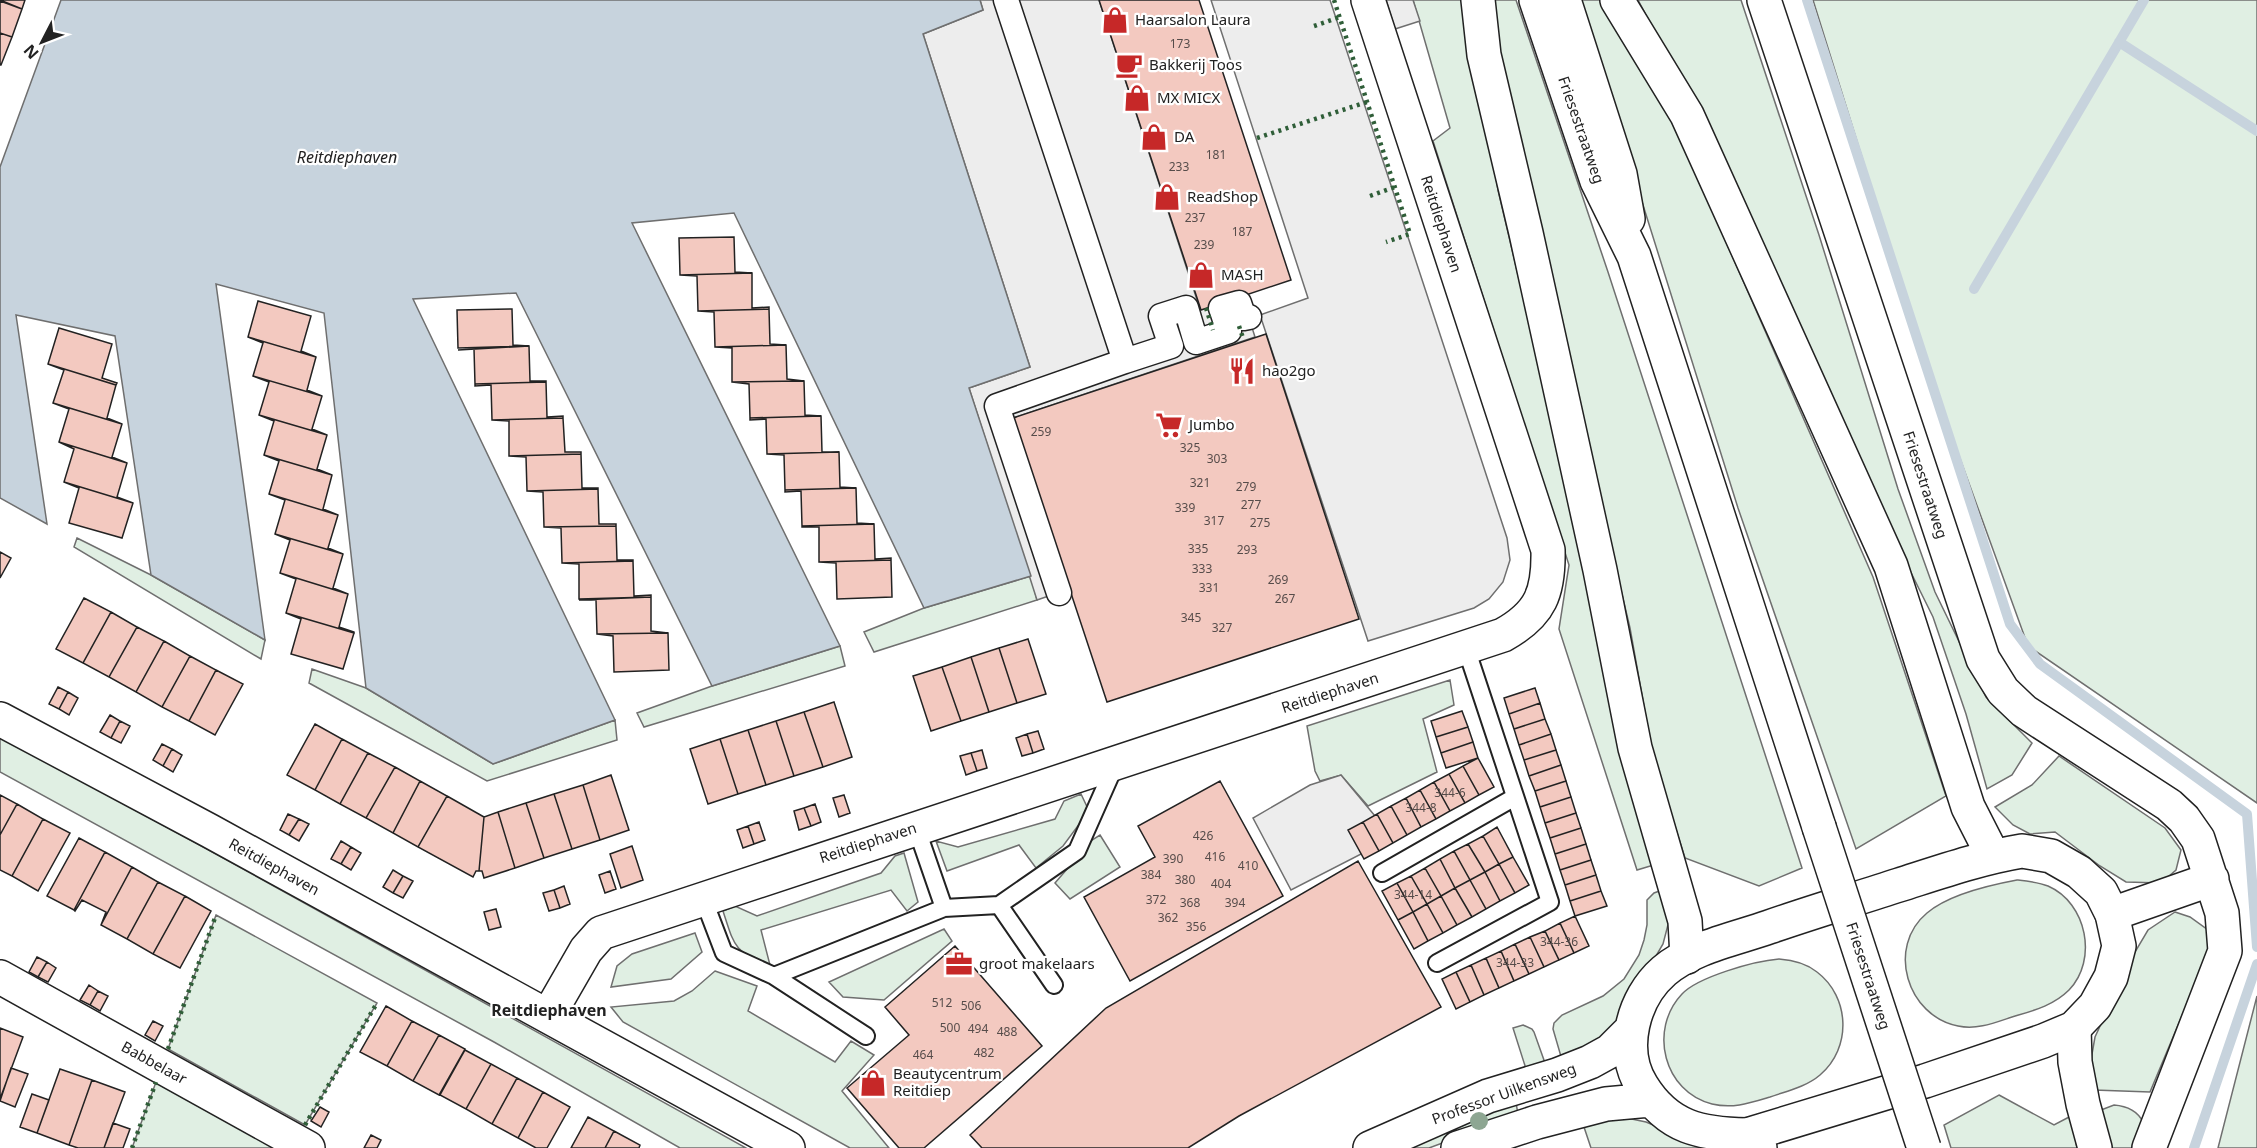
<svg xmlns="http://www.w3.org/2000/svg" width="2257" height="1148" font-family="'Noto Sans',sans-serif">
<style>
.green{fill:#e0efe3;stroke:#6f6f6f;stroke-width:1.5}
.parking{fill:#ededed;stroke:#6f6f6f;stroke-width:1.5}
.water{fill:#c7d3dd;stroke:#6f6f6f;stroke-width:1.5}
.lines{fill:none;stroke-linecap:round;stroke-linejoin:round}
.stream{stroke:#c7d3dd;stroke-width:10}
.building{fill:#f3c9c0;stroke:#222;stroke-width:1.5}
.service-casing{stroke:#222;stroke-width:20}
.pedestrian-casing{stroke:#222;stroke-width:27}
.minor-casing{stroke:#222;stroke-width:36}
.tertiary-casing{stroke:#222;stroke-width:36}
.primary-casing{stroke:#222;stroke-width:36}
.service{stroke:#fff;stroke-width:16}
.pedestrian{stroke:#fff;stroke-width:24}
.minor{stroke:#fff;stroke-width:33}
.tertiary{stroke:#fff;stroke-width:33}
.primary{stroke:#fff;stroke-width:33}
.primary-bridge-casing{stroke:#222;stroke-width:36;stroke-linecap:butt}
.primary-bridge{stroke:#fff;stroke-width:33}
.hedge{stroke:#2f5e38;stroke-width:4.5;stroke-dasharray:3 4.5;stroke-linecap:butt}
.tree{fill:#8da692}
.labels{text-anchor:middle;stroke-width:4.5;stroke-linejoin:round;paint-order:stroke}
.number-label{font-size:12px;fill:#564c4a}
.poi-label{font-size:15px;fill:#222;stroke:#fff;text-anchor:start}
.street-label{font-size:15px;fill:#222;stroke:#fff}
.water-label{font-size:16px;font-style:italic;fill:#222;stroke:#fff}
.neighbourhood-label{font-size:16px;font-weight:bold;fill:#222;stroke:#fff}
</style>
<rect width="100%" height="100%" fill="#fff"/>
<path class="green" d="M1413,0H1469L1498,190L1657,864L1637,870L1559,629L1569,565L1433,141L1450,128Z
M1493,0H1516L1608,272L1802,868L1759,886L1685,858L1653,757L1630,628L1508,116Z
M1581,0H1604L1677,130L1873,577L1946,796L1856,849L1738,508L1627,154Z
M1638,0H1741L1819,235L1898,489L1935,592L1986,697L2032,743L2012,775L1987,789L1966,714L1933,617L1874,498L1720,155Z
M1813,0H2257V803L2028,646L1930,376Z
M77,538L151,575L265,640L261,659L74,547Z
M1031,576L1037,600L874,652L864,632L924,608Z
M840,646L845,666L644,727L637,713L712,686Z
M312,669L366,688L493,764L615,720L617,740L487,781L309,683Z
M1450,680L1454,705L1423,719L1437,772L1368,806L1341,775L1320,781L1315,771L1307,726Z
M0,737L187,838L746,1148H680L494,1042L0,772Z
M2059,756L2165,828L2181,850L2176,870L2161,883L2126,882L2100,866L2055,832L2030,834L2013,825L1995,807L2032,785Z
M1081,794L1089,811L1063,846L1036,868L1019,845L947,871L936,841L958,847L1055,819L1064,801Z
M1100,835L1120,867L1070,899L1055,883L1092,840Z
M904,853L918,902L907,911L891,890L761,930L770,965C734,953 734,945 723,911L735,906L757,916L881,873L895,856Z
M2017,880C2027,881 2038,882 2048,886C2087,903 2098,960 2069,990C2053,1006 2032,1011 2012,1017C1994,1023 1977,1030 1958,1026C1907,1016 1886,947 1927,913C1948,895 1990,885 2017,880Z
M1665,889L1669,921L1663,944L1620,1018L1604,1038L1562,1060L1553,1029L1554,1023L1562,1015L1603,996L1624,979L1639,955L1644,940L1647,925V900L1654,893Z
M2175,912L2190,917L2208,930L2210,949L2150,1092L2094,1090L2089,1071L2095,1037L2132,957L2148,930Z
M216,915L377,1003L305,1125L168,1049Z
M944,929L952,941L884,1000L843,997L829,982Z
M695,933L702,952L671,979L611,987L617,966L632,954Z
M1779,959C1793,960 1806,963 1817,972C1850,997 1852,1048 1820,1075C1806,1087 1787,1091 1770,1097C1750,1103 1733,1109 1712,1104C1664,1092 1648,1030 1682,994C1698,977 1754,961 1779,959Z
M715,971L757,986L748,1011L835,1062L851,1041L874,1055L842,1091L889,1148H850L623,1022L611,1007L674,1001L692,991Z
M2257,996V1148H2218Z
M1523,1025L1532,1029L1534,1032L1545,1063L1527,1072L1513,1028Z
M156,1082L276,1148H132Z
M1999,1095L2054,1125L2071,1116L2077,1148H1951L1944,1125Z
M1516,1102L1518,1115L1429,1148H1393Z
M2114,1105C2127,1106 2137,1110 2143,1122L2135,1148H2109L2101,1110Z
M1627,1118L1646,1122L1710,1148H1591L1583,1124Z"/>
<path class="parking" d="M980,0H1099L1200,309L1242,296L1255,337L1013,418L1069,589L1037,600L969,388L1030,367L923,34L983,10Z
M1211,0H1330L1507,538L1510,560L1503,582L1489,599L1474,608L1368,641L1260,315L1308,298Z
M1386,0H1413L1420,21L1395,29Z
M1341,775L1375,816L1367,851L1291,890L1253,818L1310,785Z"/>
<path class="water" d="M61,0H980L983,10L923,34L1030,367L969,388L1031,576L924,608L734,213L632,223L840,646L712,686L516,293L413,299L615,720L493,764L366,688L324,313L216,284L265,640L151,575L115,336L16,315L47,524L0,498V167Z"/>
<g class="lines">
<path class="stream" d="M1807,0L2010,624L2040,664L2247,814L2257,947
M2119,42L2257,131
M1974,289L2144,0
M2194,1148L2257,964"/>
</g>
<path class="building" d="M0,0H25L22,9Z
M1099,0H1199L1291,280L1201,310Z
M0,1L22,9L12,37L0,33Z
M0,33L12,37L1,65H0Z
M734,237L735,272L752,273L680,275L679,238Z
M752,273V308L769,307V309L698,311L697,276L680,275Z
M258,301L311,316L301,351L316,357L248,337Z
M512,309L513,345L529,346L458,348L457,310Z
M769,309L770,344L786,345L715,347L714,312L698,311Z
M59,328L112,344L102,378L117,383L116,385L48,364Z
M1266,334L1359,619L1107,702L1013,418Z
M248,337L316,357L307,390L322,396L253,376L263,343Z
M786,345L787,379L804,381L732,382V348L715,347Z
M529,346L530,381H546V382L475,384L474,349L458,350Z
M48,364L116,385L107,418L122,424L53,403L64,370Z
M253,376L322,396L312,429L327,435L259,415L269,382Z
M804,381L805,415L821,416L750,418L749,384L732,382Z
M546,382L547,417L563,416V418L492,420L491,385L475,386V384Z
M53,403L122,424L112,457L127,463L59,442L69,409Z
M259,415L327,435L317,469L332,475L264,455L274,421Z
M821,416L822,452H839L767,454L766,419L750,420V418Z
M563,418L565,452H581V454L509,456V421L492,420Z
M59,442L127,463L117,497L133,503L64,482L74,449Z
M839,452L840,487L856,488L785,490L784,455L767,454Z
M581,454L582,488H598V489L527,491L526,457L509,456Z
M264,455L332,475L323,509L338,515L269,494L279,461Z
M64,482L133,503L122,538L69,523L79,488Z
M856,488L857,523L874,524L802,526L801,491L785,492V490Z
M598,489L599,524H616V526L544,527L543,492L527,491Z
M269,494L338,515L328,548L343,554L275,534L285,500Z
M874,524L875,559L891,558V560L819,562V527H802V526Z
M616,526L617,560H633V561L562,563L561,528L544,527Z
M275,534L343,554L333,588L348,594L280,573L290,540Z
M0,552L11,558L0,578Z
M891,560L892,597L837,599L836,563L819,562Z
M633,561L634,596L651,595V597L579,599V564L562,563Z
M280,573L348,594L339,627L354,632V633L286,613L296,579Z
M651,597V631L668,633L597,634L596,600H579Z
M84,598L111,612L83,663L56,649Z
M111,612L137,627L109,677L83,663Z
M286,613L354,633L343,669L291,654L301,619Z
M137,627L164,641L136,692L109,677Z
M668,633L669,670L614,672L613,636L597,634Z
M1028,639L1046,694L1017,703L999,648Z
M164,641L190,656L162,707L136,692Z
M999,648L1017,703L989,712L971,657Z
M190,656L216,670L189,721L162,707Z
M971,657L989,712L961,721L942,667Z
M942,667L961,721L931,731L913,676Z
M216,670L243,684L215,735L189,721Z
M58,687L68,692L59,709L49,704Z
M1535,688L1540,703L1509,714L1504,698Z
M68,692L78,698L69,715L59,709Z
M834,702L852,757L823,767L804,712Z
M1540,703L1545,719L1514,729L1509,714Z
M1462,711L1468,727L1436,737L1431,721Z
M804,712L823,767L794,776L776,721Z
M110,715L120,721L111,738L100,732Z
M1545,719L1551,734L1519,745L1514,729Z
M120,721L130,726L121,743L111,738Z
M776,721L794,776L766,785L748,730Z
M315,724L342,739L315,790L287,775Z
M1468,727L1473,742L1441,753L1436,737Z
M748,730L766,785L738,794L720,739Z
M1038,731L1044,749L1033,753L1027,734Z
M1027,734L1033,753L1022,756L1016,738Z
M1551,734L1556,750L1524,760L1519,745Z
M342,739L368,753L340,804L315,790Z
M720,739L738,794L708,804L690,749Z
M1473,742L1478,758L1446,768L1441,753Z
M162,744L172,749L163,766L153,760Z
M172,749L182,755L173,772L163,766Z
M982,750L987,768L977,771L971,753Z
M1556,750L1561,765L1529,776L1524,760Z
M368,753L395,767L366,818L340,804Z
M971,753L977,771L966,775L960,756Z
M1478,758L1494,787L1479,795L1463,766Z
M1561,765L1566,781L1535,791L1529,776Z
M1463,766L1479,795L1465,803L1449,774Z
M395,767L420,781L393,833L366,818Z
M1449,774L1465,803L1450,811L1434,782Z
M611,775L629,830L600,840L583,785Z
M420,781L447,796L418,847L393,833Z
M1220,781L1283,896L1130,981L1084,897L1155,857L1138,826Z
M1566,781L1571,797L1540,807L1535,791Z
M1434,782L1450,811L1436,819L1420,790Z
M583,785L600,840L572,849L554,794Z
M1420,790L1436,819L1421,827L1406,798Z
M554,794L572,849L544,858L526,803Z
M0,795L17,804L0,835Z
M844,795L850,813L839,817L833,798Z
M447,796L484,817L479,871H476L473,877L418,847Z
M1571,797L1576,813L1545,823L1540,807Z
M1406,798L1421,827L1407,835L1391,806Z
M526,803L544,858L515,868L498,812Z
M17,804L43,819L12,876L0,870V835Z
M815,804L821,822L811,826L804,808Z
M1391,806L1407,835L1393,843L1377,814Z
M804,808L811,826L799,830L794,811Z
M498,812L515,868L484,878L482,871H479L484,817Z
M1576,813L1581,828L1550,838L1545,823Z
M288,814L299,819L289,835L280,830Z
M1377,814L1393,843L1379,851L1363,822Z
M43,819L70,833L38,891L12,876Z
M299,819L309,824L299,841L289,835Z
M759,822L765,840L754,844L748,826Z
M1363,822L1379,851L1364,859L1348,830Z
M748,826L754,844L743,848L737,830Z
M1497,827L1513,857L1499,864L1483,836Z
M1581,828L1586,844L1555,854L1550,838Z
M1483,836L1499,864L1485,872L1468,844Z
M79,838L105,852L74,910L47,896Z
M341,841L351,847L341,864L331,859Z
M1468,844L1485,872L1470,880L1454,851Z
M1586,844L1591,860L1560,870L1555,854Z
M632,846L643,880L621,888L610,854Z
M351,847L361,853L351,870L341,864Z
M1454,851L1470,880L1455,888L1440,859Z
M105,852L132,867L101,925L106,912L82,900L75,911L74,910Z
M1513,857L1529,885L1515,893L1499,864Z
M1440,859L1455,888L1441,896L1425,868Z
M1591,860L1596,875L1565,885L1560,870Z
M1358,861L1441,1007L1239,1116L1188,1148H982L970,1135L1106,1008Z
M1499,864L1515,893L1500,901L1485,872Z
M132,867L158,882L127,939L101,925Z
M1425,868L1441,896L1427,904L1411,876Z
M393,870L403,876L393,893L383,887Z
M610,871L616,889L605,893L599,875Z
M1485,872L1500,901L1486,909L1470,880Z
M1596,875L1601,891L1570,901L1565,885Z
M403,876L413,881L403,898L393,893Z
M1411,876L1427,904L1413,912L1397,883Z
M1470,880L1486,909L1472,917L1455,888Z
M158,882L185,896L153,954L127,939Z
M1397,883L1413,912L1398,920L1382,891Z
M564,886L570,904L560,908L554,890Z
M1455,888L1472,917L1457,925L1441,896Z
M554,890L560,908L549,911L543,893Z
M1601,891L1607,906L1575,916L1570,901Z
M185,896L211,911L180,968L153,954Z
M1441,896L1457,925L1443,933L1427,904Z
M1427,904L1443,933L1428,941L1413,912Z
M496,909L501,927L489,930L484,912Z
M1413,912L1428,941L1414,949L1398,920Z
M1575,916L1589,946L1574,953L1560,923Z
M1560,923L1574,953L1559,960L1545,931Z
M1545,931L1559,960L1544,967L1530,937Z
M1530,937L1544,967L1529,974L1515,944Z
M1515,944L1529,974L1514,981L1501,951Z
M955,946L1042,1046L924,1148H899L847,1088L909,1035L885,1007Z
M1501,951L1514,981L1499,988L1486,958Z
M37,957L47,962L38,977L29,972Z
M1486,958L1499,988L1484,995L1471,965Z
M47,962L56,968L48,982L38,977Z
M1471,965L1484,995L1470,1002L1456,972Z
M1456,972L1470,1002L1456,1009L1442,979Z
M89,985L98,991L90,1005L80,1000Z
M98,991L108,996L100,1011L90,1005Z
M386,1006L412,1021L387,1066L360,1052Z
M153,1021L163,1026L155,1041L145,1035Z
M412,1021L439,1035L413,1081L387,1066Z
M0,1028L23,1037L0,1099Z
M439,1035L465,1049L439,1095L413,1081Z
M465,1050L491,1064L466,1109L440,1095Z
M491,1064L517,1078L492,1124L466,1109Z
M11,1068L28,1074L15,1107L0,1101Z
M60,1069L92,1080L69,1145L37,1133Z
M517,1078L543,1092L518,1138L492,1124Z
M92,1080L125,1092L104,1148H78L69,1145Z
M543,1092L570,1107L547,1148H536L518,1138Z
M32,1094L49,1100L37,1133L20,1127Z
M320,1107L329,1112L321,1127L311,1121Z
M588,1117L614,1131L605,1148H571Z
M113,1123L130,1129L123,1148H104Z
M614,1131L640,1145L639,1148H605Z
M371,1135L381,1140L377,1148H364Z"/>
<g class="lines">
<defs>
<path id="service" d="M916,827L944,908
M1382,873L1515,797
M703,898L724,953L774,976L944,908L999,905L1077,851L1116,763
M999,905L1054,985
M1437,963L1550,902L1466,648
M774,976L866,1036"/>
<path id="pedestrian" d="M1006,0L1125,361L1171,346L1161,316L1186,308L1196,342L1229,331L1221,308L1239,303L1244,318L1249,317
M1059,593L997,406L1125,361"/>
<path id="minor" d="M1764,0L1983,659L2003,691L2024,711L2169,805L2184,819L2198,839L2222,913L2225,951L2149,1148
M0,719L210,831L788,1148
M2112,914L2212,879
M0,977L308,1148
M548,1016L586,950L601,933L1503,635C1541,614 1549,592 1548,550L1368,0"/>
<path id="tertiary" d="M2022,851L2051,856L2079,872L2101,892L2112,914L2119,946L2111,977L2095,1006L2074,1028L2043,1041L1925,1081L1747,1135C1701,1134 1668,1128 1642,1086C1619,1050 1633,998 1664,971C1692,947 1735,939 1769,927C1812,912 1856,899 1899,885C1940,872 1980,858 2022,851Z
M1370,1148L1488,1096L1557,1075L1590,1062L1610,1051L1632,1029
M1458,1148L1537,1122L1606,1104L1650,1100"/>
<path id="primary" d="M1478,0L1484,55L1526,233L1600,570L1635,748L1685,921L1687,957
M1536,0L1597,181L1634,256L1819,827
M1564,0L1620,174L1628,219
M1617,0L1687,115L1891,566L1968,807L1993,856
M2074,1028L2075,1062L2083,1104L2095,1148
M1747,1135L1760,1148"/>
</defs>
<use href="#service" class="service-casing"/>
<use href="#pedestrian" class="pedestrian-casing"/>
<use href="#minor" class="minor-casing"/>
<use href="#tertiary" class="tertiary-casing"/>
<use href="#primary" class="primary-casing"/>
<use href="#service" class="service"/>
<use href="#pedestrian" class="pedestrian"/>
<use href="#minor" class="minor"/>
<use href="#tertiary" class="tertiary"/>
<use href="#primary" class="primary"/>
<defs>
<path id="primary-bridge" d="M1819,827L1924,1148"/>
</defs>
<use href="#primary-bridge" class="primary-bridge-casing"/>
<use href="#primary-bridge" class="primary-bridge"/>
<path class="hedge" d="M1334,0L1410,234L1386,242
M1314,26L1340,17
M1257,138L1367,102
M1370,196L1395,187
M1206,308L1213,330
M1239,326L1243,338
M168,1049L216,915
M305,1125L377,1003
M132,1148L156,1082"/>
</g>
<circle class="tree" cx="1479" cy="1121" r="9"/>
<defs>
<symbol id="shop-bare" viewBox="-9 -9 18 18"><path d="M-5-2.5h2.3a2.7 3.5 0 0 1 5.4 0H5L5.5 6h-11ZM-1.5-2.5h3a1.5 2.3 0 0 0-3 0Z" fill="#c62828" stroke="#fff" stroke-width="2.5" paint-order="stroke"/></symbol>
<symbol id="cafe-bare" viewBox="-9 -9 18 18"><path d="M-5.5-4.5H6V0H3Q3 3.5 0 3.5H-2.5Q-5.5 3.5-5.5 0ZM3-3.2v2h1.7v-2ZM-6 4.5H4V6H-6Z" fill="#c62828" stroke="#fff" stroke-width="2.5" paint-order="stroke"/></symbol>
<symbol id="restaurant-bare" viewBox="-9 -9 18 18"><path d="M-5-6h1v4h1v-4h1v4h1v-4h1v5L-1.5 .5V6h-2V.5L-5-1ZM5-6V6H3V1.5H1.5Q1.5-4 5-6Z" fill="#c62828" stroke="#fff" stroke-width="2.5" paint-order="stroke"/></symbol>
<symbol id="supermarket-bare" viewBox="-9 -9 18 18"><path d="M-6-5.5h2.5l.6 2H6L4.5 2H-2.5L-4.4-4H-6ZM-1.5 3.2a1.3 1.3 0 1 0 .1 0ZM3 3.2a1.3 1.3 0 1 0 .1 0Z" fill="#c62828" stroke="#fff" stroke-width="2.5" paint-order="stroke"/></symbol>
<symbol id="office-bare" viewBox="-9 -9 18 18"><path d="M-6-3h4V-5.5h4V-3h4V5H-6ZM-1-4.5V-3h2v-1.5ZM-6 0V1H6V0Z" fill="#c62828" stroke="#fff" stroke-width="2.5" paint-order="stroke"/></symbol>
</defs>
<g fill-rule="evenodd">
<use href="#shop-bare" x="1096" y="1" width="38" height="38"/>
<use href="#cafe-bare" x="1110" y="46" width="38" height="38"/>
<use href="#shop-bare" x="1118" y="79" width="38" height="38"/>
<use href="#shop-bare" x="1135" y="118" width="38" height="38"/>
<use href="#shop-bare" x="1148" y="178" width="38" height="38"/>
<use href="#shop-bare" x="1182" y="256" width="38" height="38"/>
<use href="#restaurant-bare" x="1223" y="352" width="38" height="38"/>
<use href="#supermarket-bare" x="1150" y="406" width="38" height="38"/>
<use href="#office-bare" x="940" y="945" width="38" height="38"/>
<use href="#shop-bare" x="854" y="1064" width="38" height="38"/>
</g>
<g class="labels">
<g class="number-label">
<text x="1180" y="48">173</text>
<text x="1216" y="159">181</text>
<text x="1179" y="171">233</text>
<text x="1195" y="222">237</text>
<text x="1242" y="236">187</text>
<text x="1204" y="249">239</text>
<text x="1041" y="436">259</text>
<text x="1190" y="452">325</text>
<text x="1217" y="463">303</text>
<text x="1200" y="487">321</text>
<text x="1246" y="491">279</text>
<text x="1251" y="509">277</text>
<text x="1185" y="512">339</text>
<text x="1214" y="525">317</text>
<text x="1260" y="527">275</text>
<text x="1198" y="553">335</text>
<text x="1247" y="554">293</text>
<text x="1202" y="573">333</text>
<text x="1278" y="584">269</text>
<text x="1209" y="592">331</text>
<text x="1285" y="603">267</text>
<text x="1191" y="622">345</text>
<text x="1222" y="632">327</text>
<text x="1450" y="797">344-6</text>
<text x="1421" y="812">344-8</text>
<text x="1203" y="840">426</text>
<text x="1215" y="861">416</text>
<text x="1173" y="863">390</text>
<text x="1248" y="870">410</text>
<text x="1151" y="879">384</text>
<text x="1185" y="884">380</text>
<text x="1221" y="888">404</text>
<text x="1413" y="899">344-14</text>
<text x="1156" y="904">372</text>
<text x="1190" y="907">368</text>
<text x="1235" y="907">394</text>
<text x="1168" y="922">362</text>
<text x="1196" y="931">356</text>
<text x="1559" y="946">344-36</text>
<text x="1515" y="967">344-33</text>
<text x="942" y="1007">512</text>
<text x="971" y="1010">506</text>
<text x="950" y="1032">500</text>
<text x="978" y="1033">494</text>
<text x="1007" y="1036">488</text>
<text x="984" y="1057">482</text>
<text x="923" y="1059">464</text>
</g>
<g class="poi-label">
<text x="1135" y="25">Haarsalon Laura</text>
<text x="1149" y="70">Bakkerij Toos</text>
<text x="1157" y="103">MX MICX</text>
<text x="1174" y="142">DA</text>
<text x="1187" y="202">ReadShop</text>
<text x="1221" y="280">MASH</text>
<text x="1262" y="376">hao2go</text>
<text x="1189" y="430">Jumbo</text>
<text x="979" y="969">groot makelaars</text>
<text x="893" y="1079">Beautycentrum<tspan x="893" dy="17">Reitdiep</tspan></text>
</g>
<g class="street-label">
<text transform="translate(1581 130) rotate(71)" y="5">Friesestraatweg</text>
<text transform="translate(1441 224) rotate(72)" y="5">Reitdiephaven</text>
<text transform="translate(1925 485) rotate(72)" y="5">Friesestraatweg</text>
<text transform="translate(1330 693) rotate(-18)" y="5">Reitdiephaven</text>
<text transform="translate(868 843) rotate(-18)" y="5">Reitdiephaven</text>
<text transform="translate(274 867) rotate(29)" y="5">Reitdiephaven</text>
<text transform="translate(1868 976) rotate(72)" y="5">Friesestraatweg</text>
<text transform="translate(154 1063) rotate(29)" y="5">Babbelaar</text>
<text transform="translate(1504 1094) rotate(-20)" y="5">Professor Uilkensweg</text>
</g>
<g class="water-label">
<text x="347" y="163">Reitdiephaven</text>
</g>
<g class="neighbourhood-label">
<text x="549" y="1016">Reitdiephaven</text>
</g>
</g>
<g transform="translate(42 42) rotate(228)" stroke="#ffffff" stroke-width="4.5" paint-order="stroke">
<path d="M0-4.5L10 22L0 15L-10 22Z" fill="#222222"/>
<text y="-9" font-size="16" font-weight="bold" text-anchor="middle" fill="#222222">N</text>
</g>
</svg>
